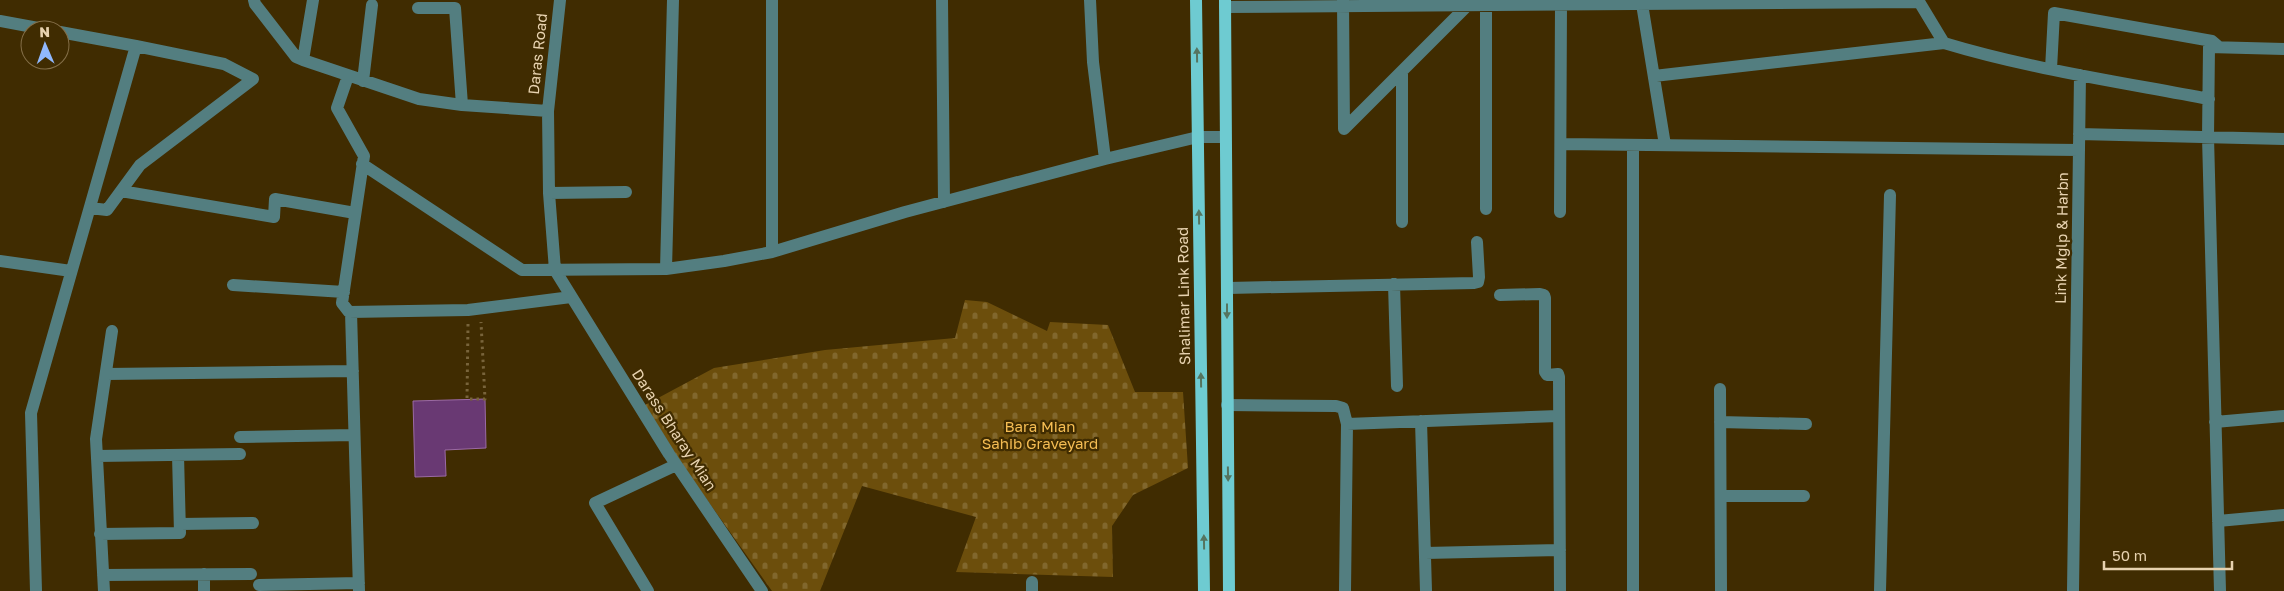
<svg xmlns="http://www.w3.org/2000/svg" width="2284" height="591" font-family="'Golos Text',sans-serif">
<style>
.cemetery{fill:url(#cemetery-stones)}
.building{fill:#693973;stroke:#9b6aa5}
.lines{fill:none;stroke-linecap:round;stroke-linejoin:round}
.path{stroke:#78643b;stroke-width:3;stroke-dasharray:2.5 4;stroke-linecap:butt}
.minor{stroke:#537e80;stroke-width:12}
.major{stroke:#6ecbd1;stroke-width:12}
.oneway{fill:#55745f}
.labels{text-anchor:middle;stroke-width:4.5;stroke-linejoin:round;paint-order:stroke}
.street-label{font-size:15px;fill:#e7d2af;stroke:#402c01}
.park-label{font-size:15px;fill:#f5bd53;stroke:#402c01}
</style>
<defs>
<pattern id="cemetery-stones" width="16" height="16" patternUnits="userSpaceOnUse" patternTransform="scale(1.25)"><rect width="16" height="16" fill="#6c4e0c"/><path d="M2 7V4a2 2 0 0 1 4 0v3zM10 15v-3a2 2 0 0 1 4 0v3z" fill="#81672d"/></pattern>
</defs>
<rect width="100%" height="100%" fill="#402c01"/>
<path class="cemetery" d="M965,300L987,302L1047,331L1050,322L1108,325L1135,392H1183L1188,468L1133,495L1112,526L1113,577L956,572L976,517L862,486L820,591H772L683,466L645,405L714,368L825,350L955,338Z"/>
<path class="building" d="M485,399L486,448L445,450L446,476L415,477L413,401Z"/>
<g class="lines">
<path class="path" d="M468,324L467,399H485L481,322"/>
<path class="minor" d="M254,0L255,4L296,57L303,60L419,99L462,105L548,111L549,193L555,270L669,454L762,591
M772,0V252
M942,0L944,202
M1090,0L1093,62L1105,159
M1343,0L1344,129L1467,6
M1918,0L1944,43C2030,69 2120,82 2209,99
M1642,4L1665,145
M1486,5V209
M1225,7L1919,2
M418,8H455L462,105
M0,21L49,30
M303,60L313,0
M2051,69L2054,13L2212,41L2219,47
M1402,71V222
M348,76L337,108L364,156L342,303L349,312L468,310L571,297
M1654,76L1944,43
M363,81L372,5
M548,111L560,0
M2079,134L2284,139
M1561,144L2079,150
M362,164L522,270L666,269L724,261L772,252L905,212L1105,159L1198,137H1225
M121,191L274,217L275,199L355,213
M549,193L626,192
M90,208L107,210L140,165L253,79L224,64L136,46
M1560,212L1561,4
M0,261L71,271
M666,269L673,0
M1394,284L1397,386
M233,285L344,292
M1228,288L1474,283L1478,282L1479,277L1477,242
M1500,295L1540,294L1544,295L1545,298V372L1547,375L1558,374L1559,377L1560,591
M351,312L359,591
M106,374L353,371
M1720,389L1721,591
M1227,405L1336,406L1343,408L1347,424
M1421,421L1426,591
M1720,422L1806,424
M2215,422L2284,416
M240,437L354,435
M97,456L240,454
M1721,496H1804
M2218,521L2284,515
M180,524L253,523
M100,534L180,533L178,455
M1425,553L1560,550
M204,574V591
M103,575L251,574
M1032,582V591
M259,585L359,583
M36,591L31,413L136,46L60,32
M104,591L96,439L112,331
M648,591L595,503L676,465
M1345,591L1347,424L1558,416
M1633,591V145
M1880,591L1890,195
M2073,591L2080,75
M2220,591L2208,137L2209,47L2284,49"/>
<path class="major" d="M1196,0L1204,591
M1225,0L1229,591"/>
</g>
<defs><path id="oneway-solid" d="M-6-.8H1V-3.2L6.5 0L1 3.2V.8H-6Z" transform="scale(1.25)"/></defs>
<g class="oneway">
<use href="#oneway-solid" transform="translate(1197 55) rotate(-91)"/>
<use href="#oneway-solid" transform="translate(1199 217) rotate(-91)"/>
<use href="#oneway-solid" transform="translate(1227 311) rotate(90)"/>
<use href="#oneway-solid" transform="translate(1201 380) rotate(-91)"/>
<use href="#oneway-solid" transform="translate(1228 474) rotate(89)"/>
<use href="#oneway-solid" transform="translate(1204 542) rotate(-91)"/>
</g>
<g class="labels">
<g class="street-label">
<text transform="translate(538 54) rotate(-84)" y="5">Daras Road</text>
<text transform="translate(2062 238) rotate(-89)" y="5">Link Mglp &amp; Harbn</text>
<text transform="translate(1184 296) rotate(-91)" y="5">Shalimar Link Road</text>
<text transform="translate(674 430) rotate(57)" y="5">Darass Bharay Mian</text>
</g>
<g class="park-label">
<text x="1040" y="432">Bara Mian<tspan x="1040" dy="17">Sahib Graveyard</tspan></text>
</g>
</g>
<g transform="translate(45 45) rotate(358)"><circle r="24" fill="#402c01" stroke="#836e47"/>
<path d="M0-4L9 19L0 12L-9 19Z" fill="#90b8fd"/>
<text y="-8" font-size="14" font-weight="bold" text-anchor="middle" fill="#e7d2af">N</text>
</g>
<path d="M2104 561v8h128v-8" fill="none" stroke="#e7d2af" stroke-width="2.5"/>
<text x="2112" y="561" font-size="15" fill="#e7d2af" stroke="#402c01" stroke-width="4" paint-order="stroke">50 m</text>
</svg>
